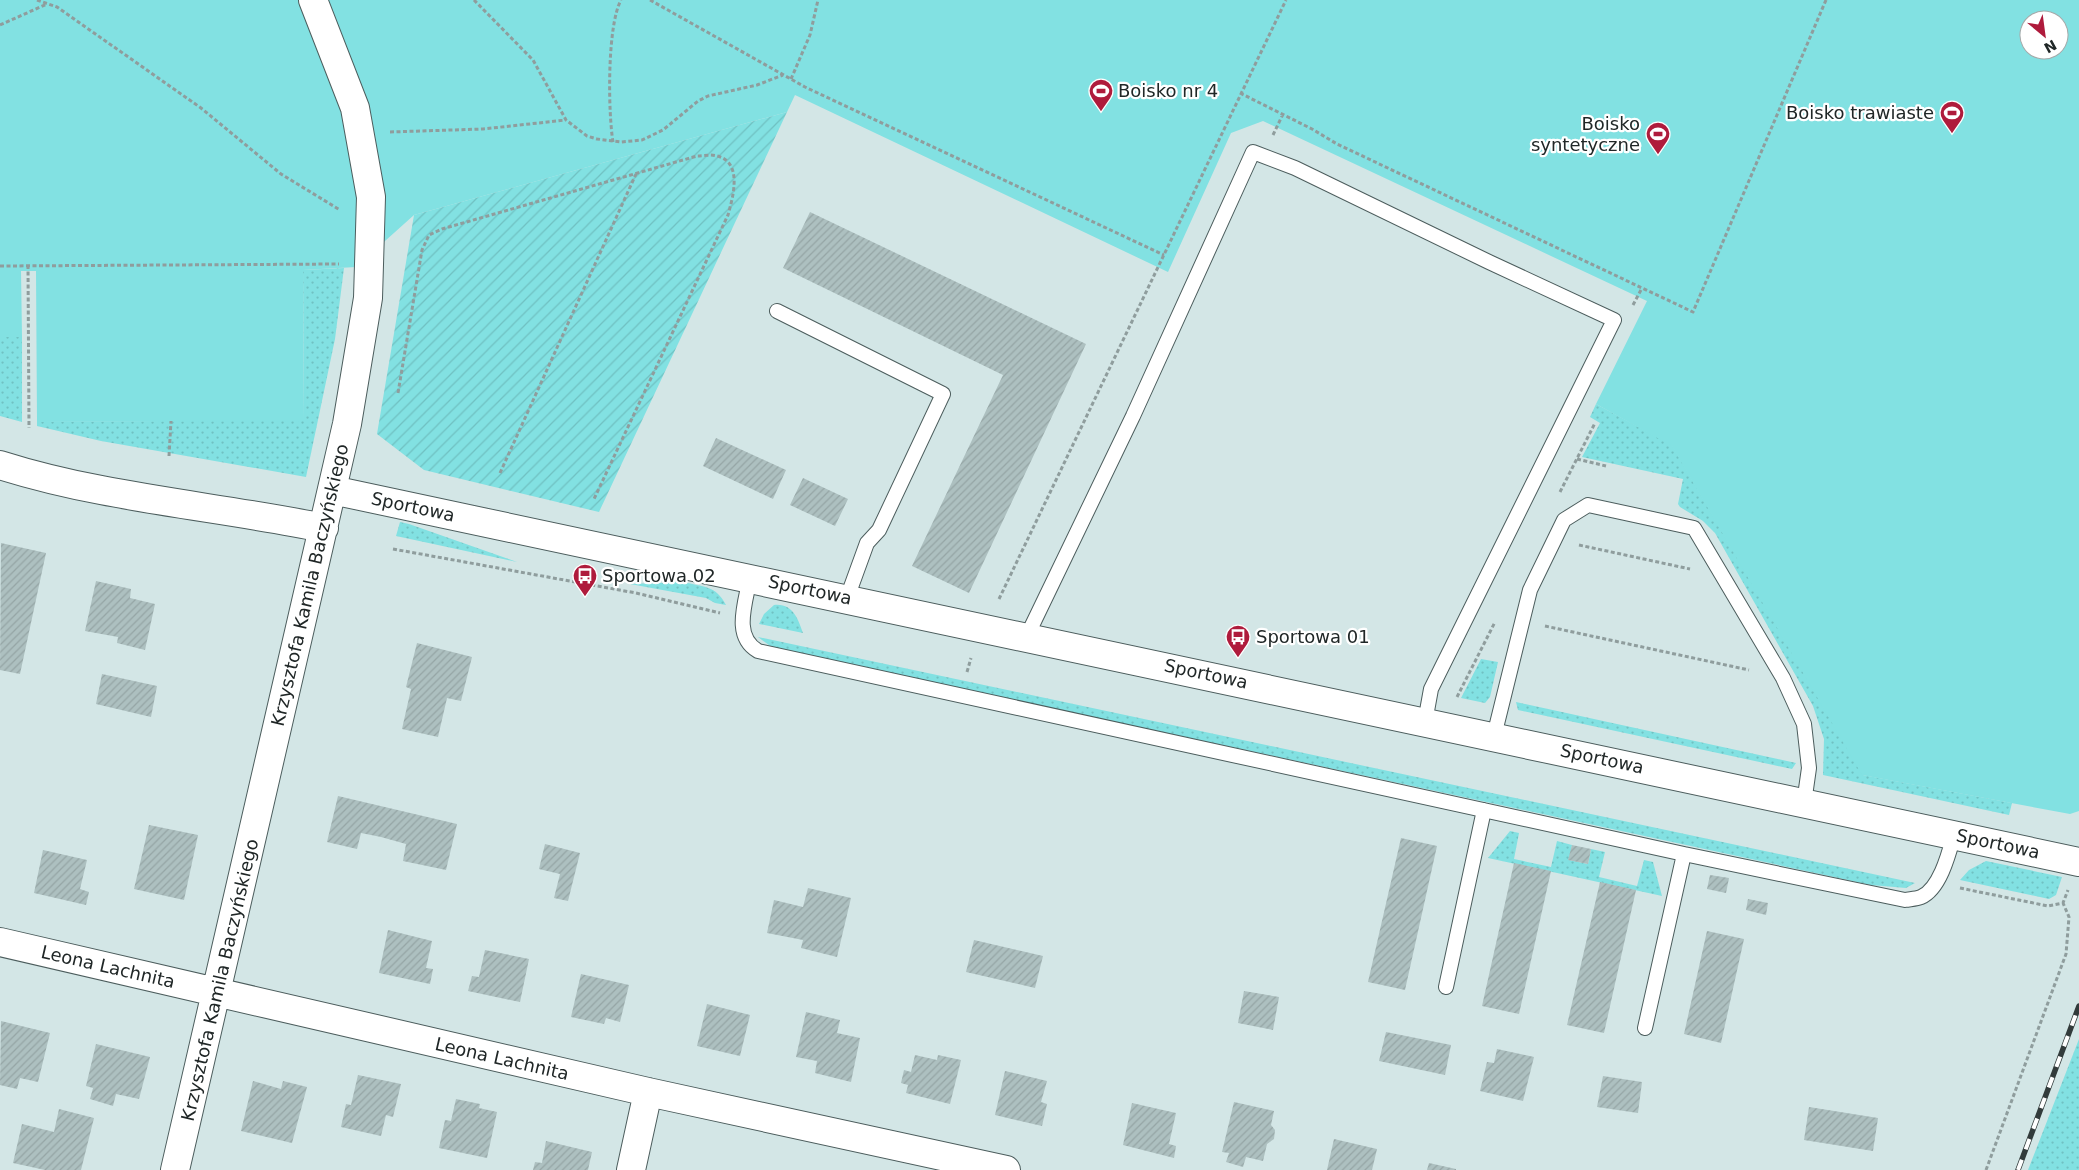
<svg xmlns="http://www.w3.org/2000/svg" width="2079" height="1170" font-family="'DejaVu Sans',sans-serif">
<style>
.grass{fill:url(#grass-dots)}
.park{fill:#82e1e2;fill-rule:evenodd}
.garden{fill:url(#garden-furrows)}
.building{fill:url(#building-hatch)}
.lines{fill:none;stroke-linecap:round;stroke-linejoin:round}
.lane-casing{stroke:#4c5d5d;stroke-width:16}
.street-casing{stroke:#4c5d5d;stroke-width:30}
.path{stroke:#8f9d9d;stroke-width:3;stroke-dasharray:4 2.5;stroke-linecap:butt}
.lane{stroke:#fff;stroke-width:14}
.street{stroke:#fff;stroke-width:28}
.rail-casing{stroke:#323b3b;stroke-width:5.5}
.rail{stroke:#fff;stroke-width:4;stroke-dasharray:11;stroke-linecap:butt}
.labels{text-anchor:middle;stroke-width:4.5;stroke-linejoin:round;paint-order:stroke}
.poi-label{font-size:18px;fill:#202727;stroke:#fff;text-anchor:start}
.street-label{font-size:18px;fill:#202727;stroke:#fff}
</style>
<defs>
<pattern id="grass-dots" width="8" height="8" patternUnits="userSpaceOnUse" patternTransform="scale(1.25)"><rect width="8" height="8" fill="#82e1e2"/><path d="M2 2h.1M6 6h.1" fill="none" stroke="#70c1c2" stroke-width="1.8" stroke-linecap="round"/></pattern>
<pattern id="garden-furrows" width="10" height="10" patternUnits="userSpaceOnUse" patternTransform="scale(1.25)"><rect width="10" height="10" fill="#82e1e2"/><path d="M-1 1l2-2M0 10L10 0M9 11l2-2" fill="none" stroke="#70c1c2"/></pattern>
<pattern id="building-hatch" width="6" height="6" patternUnits="userSpaceOnUse" patternTransform="scale(1.25)"><rect width="6" height="6" fill="#adc0c0"/><path d="M-1 1l2-2M0 6l6-6M5 7l2-2" fill="none" stroke="#95a5a5"/></pattern>
</defs>
<rect width="100%" height="100%" fill="#d3e6e6"/>
<path class="grass" d="M344,268L335,339L306,477L101,441L37,426V422L304,420L303,270Z
M0,337H22V422L0,416Z
M1596,404L1672,445L1863,775L2012,803L2009,815L1823,775L1824,739L1813,706L1715,533L1703,521L1680,507L1678,504L1683,479L1582,457L1600,423L1590,417Z
M400,522L409,524L517,562L396,536Z
M683,582C703,587 716,585 726,605L715,603L706,598L630,584Z
M774,605C793,603 798,619 803,633L759,624L764,614Z
M758,637L1915,883L1906,888L1871,885L773,648Z
M1481,659L1498,662L1490,697L1485,703L1461,698Z
M1516,702L1796,763L1792,769L1518,710Z
M1510,831L1519,833L1514,859L1551,867L1557,841L1572,845L1569,860L1588,864L1591,849L1605,852L1599,877L1637,886L1644,860L1653,862L1662,896L1488,858Z
M1986,861L2062,877L2056,895L2049,899L1960,880L1969,870Z
M2079,1039V1170H2028Z"/>
<path class="park" d="M0,0H2079V811L2070,814L1862,775L1672,446L1596,404L1647,301L1263,121L1231,133L1168,272L795,95L787,112L414,215L356,267L303,270L304,421L37,422L36,271H21L22,337H0ZM2029,20H2059V50H2029Z"/>
<path class="garden" d="M787,112L599,512L424,470L377,434L414,215Z"/>
<path class="building" d="M810,212L1086,344L969,593L912,566L1003,375L783,268Z
M716,438L786,470L773,499L703,466Z
M803,478L848,499L835,526L790,505Z
M1,543L46,553L20,674L0,670Z
M96,581L131,589L130,598L155,604L145,650L117,643L118,637L85,631Z
M417,643L472,657L461,701L447,698L438,737L402,729L411,689L406,687Z
M102,674L157,686L151,717L96,704Z
M338,796L457,824L446,870L403,861L406,844L381,837L361,833L357,849L327,842Z
M149,825L198,835L184,900L134,889Z
M1401,838L1437,846L1405,990L1368,982Z
M545,844L580,853L568,901L554,898L560,874L539,869Z
M1572,845L1591,849L1588,864L1568,860Z
M43,850L87,860L80,889L89,892L86,905L34,893Z
M1514,863L1551,871L1519,1014L1482,1006Z
M1710,875L1729,878L1726,893L1707,889Z
M1600,882L1636,890L1604,1033L1567,1025Z
M808,888L851,898L837,957L801,948L803,940L767,933L774,900L803,907Z
M1748,899L1768,903L1766,915L1746,910Z
M388,930L432,941L426,968L433,969L430,984L379,973Z
M1707,931L1744,939L1721,1043L1684,1034Z
M974,940L1043,956L1035,988L966,972Z
M485,950L529,959L520,1002L468,991L472,976L479,977Z
M581,974L629,985L620,1022L606,1018L604,1024L571,1017Z
M1244,991L1279,997L1273,1030L1238,1023Z
M707,1004L750,1015L740,1056L697,1046Z
M806,1012L840,1020L837,1033L860,1038L851,1082L815,1073L817,1061L796,1057Z
M1,1021L50,1033L38,1082L20,1078L17,1089L0,1085Z
M1386,1032L1451,1045L1445,1075L1379,1061Z
M96,1044L150,1057L139,1099L116,1094L113,1106L90,1099L93,1088L86,1086Z
M1497,1049L1534,1057L1523,1101L1480,1091L1487,1062L1494,1063Z
M915,1055L937,1060L938,1055L961,1060L950,1104L906,1093L908,1085L901,1083L904,1070L911,1072Z
M1005,1071L1047,1081L1041,1102L1047,1104L1042,1126L995,1115Z
M358,1075L401,1084L393,1117L386,1115L381,1136L341,1127L346,1104L351,1105Z
M1603,1076L1642,1082L1638,1113L1597,1107Z
M253,1081L281,1089L283,1081L307,1087L292,1143L241,1131Z
M456,1099L480,1104L479,1108L497,1112L487,1158L439,1148L445,1120L451,1121Z
M1234,1102L1274,1111L1271,1125L1275,1130L1274,1139L1267,1144L1263,1161L1246,1157L1243,1167L1226,1162L1229,1153L1222,1152Z
M1132,1103L1176,1113L1169,1144L1176,1146L1174,1158L1123,1145Z
M1809,1107L1878,1118L1873,1151L1804,1140Z
M59,1109L94,1118L81,1170H45L13,1163L22,1124L54,1132Z
M1334,1139L1377,1149L1372,1170H1327Z
M546,1141L592,1152L588,1170H533L535,1162L542,1163Z
M1429,1163L1456,1169V1170H1427Z"/>
<g class="lines">
<defs>
<path id="lane" d="M777,311L943,394L879,530L867,543L847,598
M750,577C746,602 732,636 758,651L1684,854L1905,900C1910,899 1916,899 1921,897C1940,889 1949,853 1954,835
M1027,636L1133,416L1253,152L1295,168L1489,262L1614,320L1431,689L1425,722
M1494,736L1530,590L1564,520L1588,505L1694,528L1783,678L1804,724L1809,768L1804,803
M1446,987L1484,810
M1645,1028L1684,854"/>
<path id="street" d="M0,465C104,498 216,506 324,528
M332,490L2079,862
M0,942L648,1092L1006,1170
M175,1170L347,424L368,298L371,197L355,108L313,0
M631,1170L648,1092"/>
</defs>
<use href="#lane" class="lane-casing"/>
<use href="#street" class="street-casing"/>
<path class="path" d="M37,0L57,7L201,108L281,174L340,210
M474,0L533,60L566,120L587,136L597,139L621,142L642,140L663,130L698,101L708,96L757,85L783,75
M650,0L805,87L1164,255
M0,25L47,4
M791,79L810,35L818,0
M1240,93L1312,129L1337,144L1693,312L1826,0
M390,132L483,129L566,120
M1273,135L1283,114
M613,142C608,112 607,26 621,0
M28,265L29,428
M0,266L339,264
M1633,305L1642,288
M398,393L422,250L429,235L442,229L697,156C703,156 711,154 717,156C743,162 733,197 728,215L594,499
M169,456L171,421
M1577,459L1606,466
M500,473L636,174
M1560,492L1595,423
M1579,545L1690,569
M393,549L636,593L720,613
M999,599L1286,0
M1545,626L1749,670
M967,672L971,658
M1457,697L1495,622
M1960,888L2048,906L2063,903L2068,890
M1986,1170L2066,954L2069,917L2063,903"/>
<use href="#lane" class="lane"/>
<use href="#street" class="street"/>
<defs>
<path id="rail" d="M2018,1170L2079,1006"/>
</defs>
<use href="#rail" class="rail-casing"/>
<use href="#rail" class="rail"/>
</g>
<defs>
<symbol id="stadium-pin" viewBox="-11 -11 22 30"><path d="M0 17L-7.5 6A9.5 9.5 0 1 1 7.5 6Z" fill="#af1b3c" stroke="#fff"/><path d="M0-5a6.5 5 0 1 0 0 10a6.5 5 0 1 0 0-10ZM-3.5-1.8h7v3.6h-7Z" fill="#fff"/></symbol>
<symbol id="bus-pin" viewBox="-11 -11 22 30"><path d="M0 17L-7.5 6A9.5 9.5 0 1 1 7.5 6Z" fill="#af1b3c" stroke="#fff"/><path d="M-5-6H5V4H4V6H2V4H-2V6H-4V4H-5ZM-3.5-4V0h7V-4ZM-3.5 1.2v1.5H-2V1.2ZM2 1.2v1.5H3.5V1.2Z" fill="#fff"/></symbol>
</defs>
<g fill-rule="evenodd">
<use href="#stadium-pin" x="1087" y="77" width="28" height="38"/>
<use href="#stadium-pin" x="1938" y="99" width="28" height="38"/>
<use href="#stadium-pin" x="1644" y="120" width="28" height="38"/>
<use href="#bus-pin" x="571" y="562" width="28" height="38"/>
<use href="#bus-pin" x="1224" y="623" width="28" height="38"/>
</g>
<g class="labels">
<g class="poi-label">
<text x="1118" y="97">Boisko nr 4</text>
<text x="1934" y="119" text-anchor="end">Boisko trawiaste</text>
<text x="1640" y="130" text-anchor="end">Boisko<tspan x="1640" dy="21">syntetyczne</tspan></text>
<text x="602" y="582">Sportowa 02</text>
<text x="1256" y="643">Sportowa 01</text>
</g>
<g class="street-label">
<text transform="translate(413 507) rotate(12)" y="6">Sportowa</text>
<text transform="translate(310 585) rotate(-77)" y="6">Krzysztofa Kamila Baczyńskiego</text>
<text transform="translate(810 590) rotate(12)" y="6">Sportowa</text>
<text transform="translate(1206 674) rotate(12)" y="6">Sportowa</text>
<text transform="translate(1602 759) rotate(12)" y="6">Sportowa</text>
<text transform="translate(1998 844) rotate(12)" y="6">Sportowa</text>
<text transform="translate(108 967) rotate(13)" y="6">Leona Lachnita</text>
<text transform="translate(220 980) rotate(-77)" y="6">Krzysztofa Kamila Baczyńskiego</text>
<text transform="translate(502 1059) rotate(13)" y="6">Leona Lachnita</text>
</g>
</g>
<g transform="translate(2044 35) rotate(151)"><circle r="24" fill="#ffffff" stroke="#a6a9a9"/>
<path d="M0-4L9 19L0 12L-9 19Z" fill="#af1b3c"/>
<text y="-8" font-size="14" font-weight="bold" text-anchor="middle" fill="#202727">N</text>
</g>
</svg>
